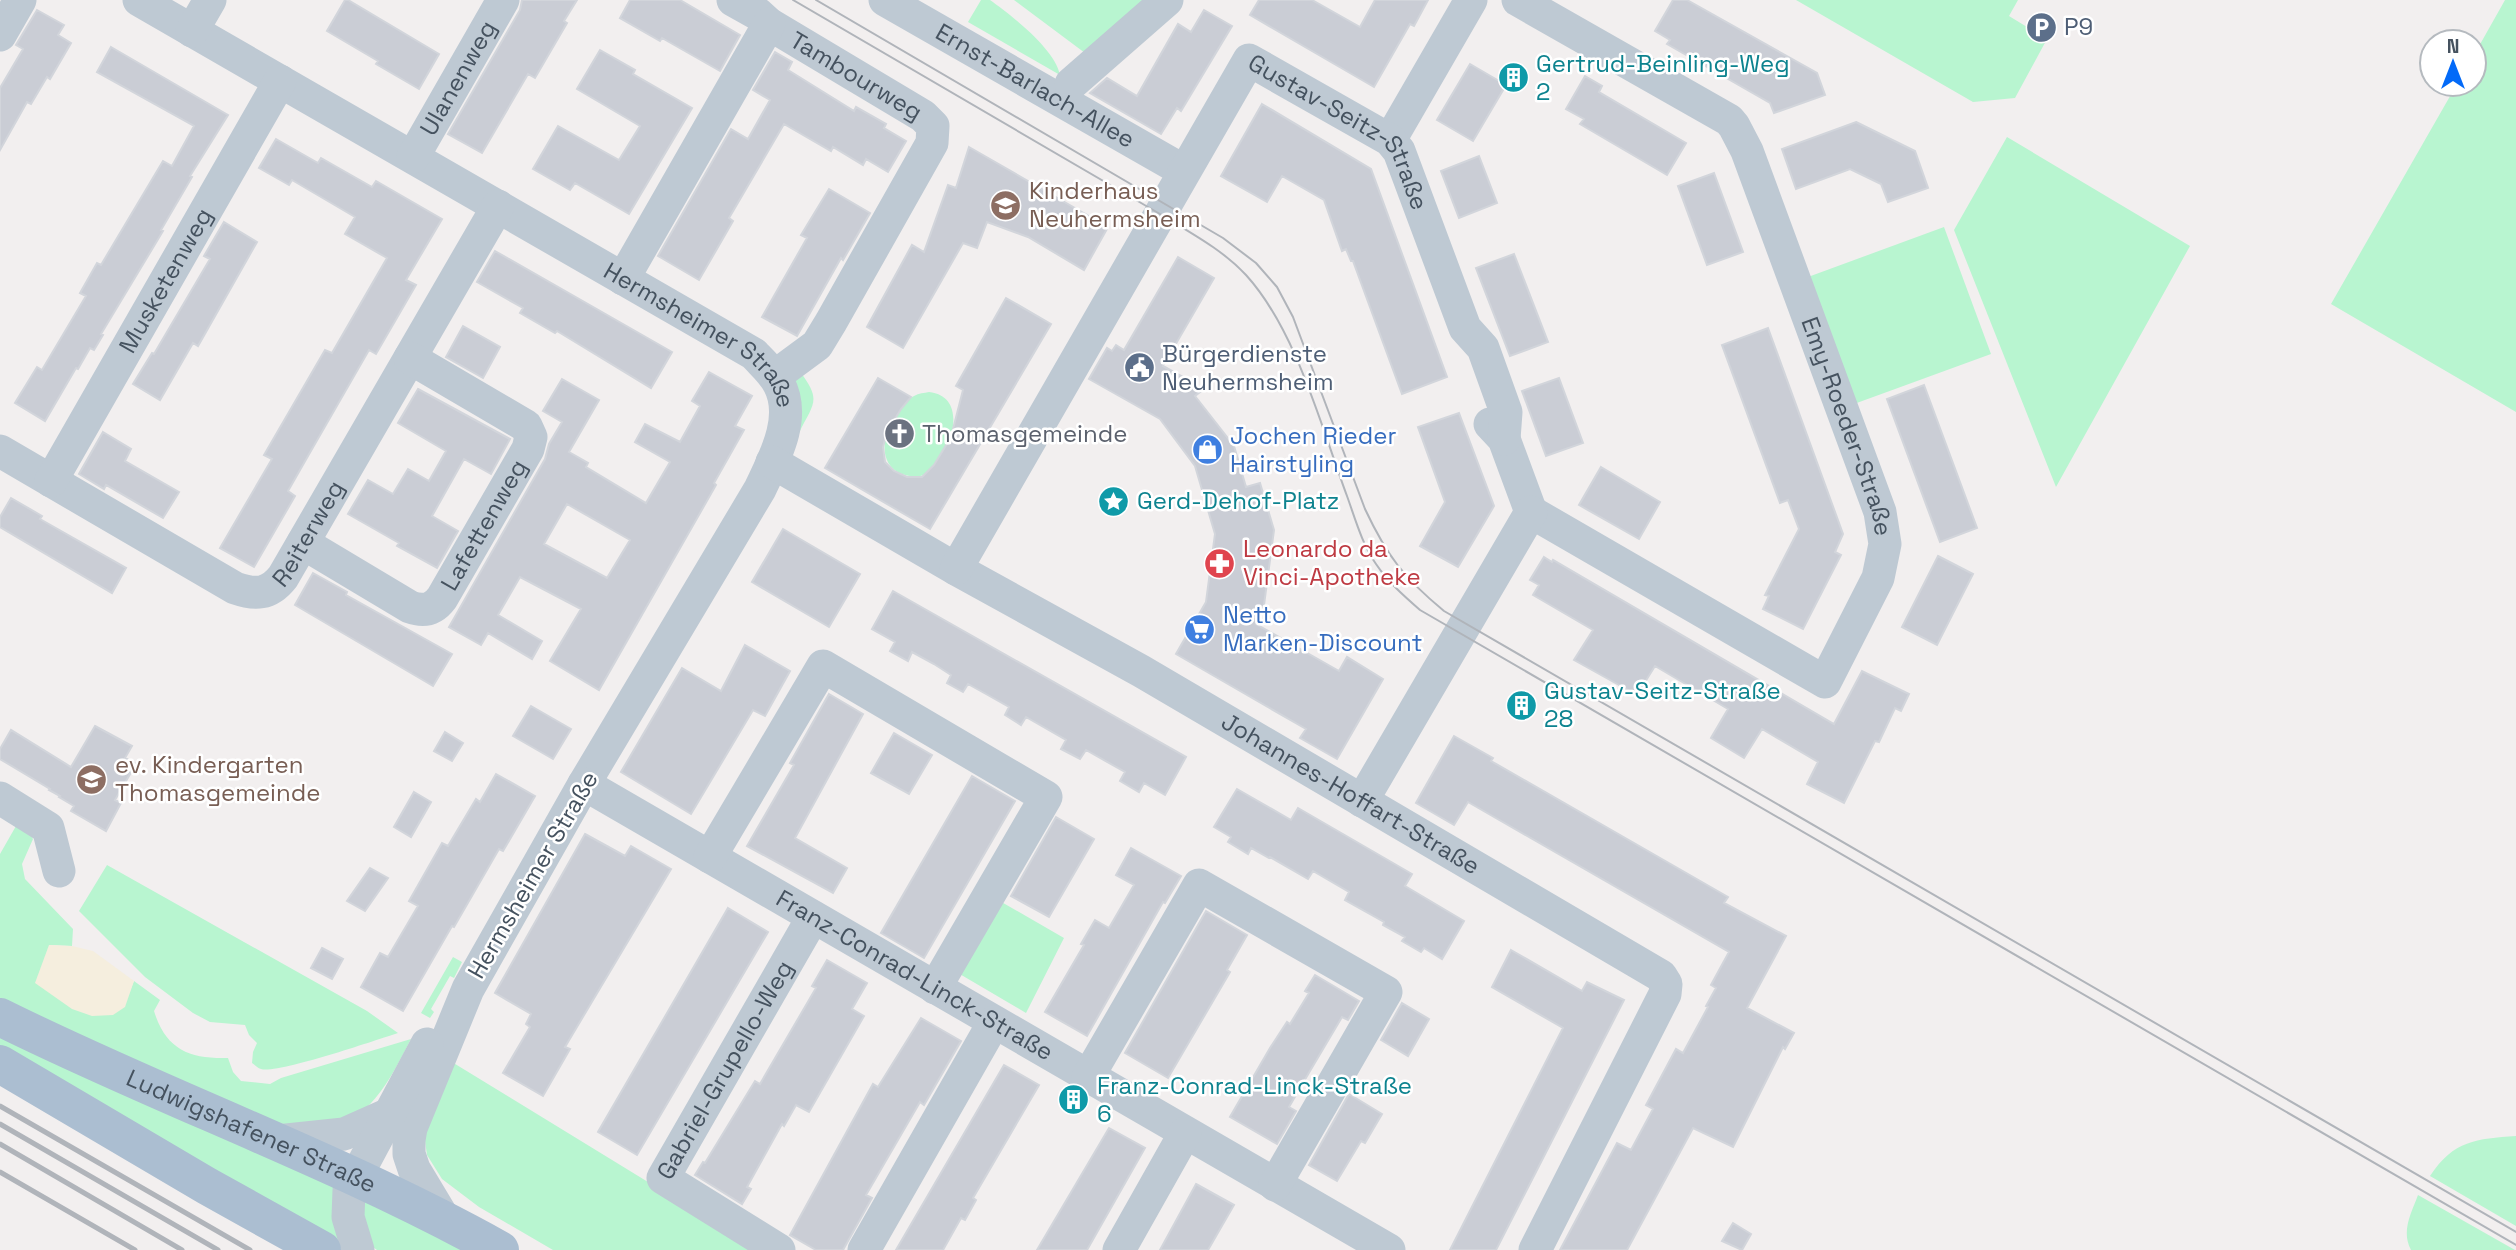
<svg xmlns="http://www.w3.org/2000/svg" width="2516" height="1250" font-family="'Space Grotesk',sans-serif">
<style>
.green{fill:#b8f5d0}
.sand{fill:#f5eede}
.building{fill:#cacdd5;stroke:#d2d5db;stroke-width:2;fill-rule:evenodd}
.lines{fill:none;stroke-linecap:round;stroke-linejoin:round}
.minor{stroke:#bec9d3;stroke-width:33}
.major{stroke:#abbed1;stroke-width:38}
.tram{stroke:#b0b4ba;stroke-width:2}
.rail{stroke:#b0b4ba;stroke-width:5}
.labels{text-anchor:middle;stroke-width:5;stroke-linejoin:round;paint-order:stroke}
.service-label{font-size:24px;fill:#4e5e75;stroke:#fff;text-anchor:start}
.culture-label{font-size:24px;fill:#0d838f;stroke:#fff;text-anchor:start}
.street-label{font-size:24px;fill:#45525f;stroke:#fff}
.education-label{font-size:24px;fill:#785e54;stroke:#fff;text-anchor:start}
.worship-label{font-size:24px;fill:#5b616d;stroke:#fff;text-anchor:start}
.shop-label{font-size:24px;fill:#366cbe;stroke:#fff;text-anchor:start}
.health-label{font-size:24px;fill:#be3a42;stroke:#fff;text-anchor:start}
</style>
<rect width="100%" height="100%" fill="#f2efef"/>
<path class="green" d="M981,0H990C1011,15 1055,49 1060,75L968,22Z
M1014,0H1147L1085,53Z
M1796,0H2018L2009,16L2047,39L2015,98L1973,102Z
M2505,0H2516V412L2331,304L2457,84H2474V55Z
M2007,137L2190,246L2056,487L1954,230Z
M1944,227L1991,354L1854,404L1808,277Z
M801,373C822,401 813,404 799,433L793,381Z
M929,392C973,397 949,462 923,475C917,478 908,476 902,474C868,460 890,410 914,396C919,393 924,393 929,392Z
M20,819L33,839L22,864L25,879L73,929L72,946L49,945L123,1008L134,981L160,1000L154,1011C166,1050 190,1059 228,1058L233,1072L241,1081L270,1084L281,1078L411,1039C375,1109 357,1138 273,1122L0,1003V854Z
M107,865L367,1011L398,1033C376,1040 278,1074 261,1069C257,1068 255,1065 252,1063L253,1052L257,1043L249,1035L245,1025L210,1022L193,1013L145,977L79,911Z
M998,900L1064,938L1026,1013L958,973Z
M453,957L462,962L454,978L450,976L431,1009L434,1012L430,1018L421,1013Z
M0,1033L337,1182L342,1246L0,1050Z
M447,1059L759,1250H553L479,1207L442,1179L427,1155L423,1127Z
M2516,1136V1226L2430,1176C2454,1140 2476,1139 2516,1136Z
M364,1193L473,1250H377C356,1235 362,1216 364,1193Z
M2418,1195L2515,1250H2411C2401,1231 2411,1214 2418,1195Z"/>
<path class="sand" d="M49,945L72,946L93,951L134,981L125,1007L113,1015L92,1016L72,1009L35,983Z"/>
<path class="building" d="M345,0H348L439,54L419,89L376,64L378,61L327,31Z
M522,0H577L564,21L567,23L535,78L528,74L482,153L448,134L520,10Z
M630,0H680L740,35L720,71L662,38L660,41L620,18Z
M1259,0H1312L1360,27L1375,0H1428L1414,26L1410,24L1374,87L1250,15Z
M1673,0H1687L1817,73L1825,95L1774,113L1770,103L1667,44L1670,40L1655,31Z
M37,10L64,25L58,35L71,43L50,79L47,77L31,104L27,102L0,150V88L23,49L16,45Z
M1204,10L1232,26L1181,111L1177,108L1161,134L1090,93L1107,78L1137,96L1178,24L1191,32Z
M111,47L228,115L190,176L192,177L161,230L163,231L101,334L103,335L94,350L90,348L78,369L76,368L45,421L15,403L37,367L42,370L86,296L80,293L97,263L101,265L163,161L172,166L194,126L97,72Z
M600,50L635,70L633,74L692,108L629,214L575,183L570,190L533,169L558,126L619,160L640,126L577,89Z
M775,52L792,62L788,70L854,111L856,107L886,124L884,128L906,141L888,172L866,159L863,165L833,147L831,151L784,124L729,218L733,221L699,280L658,256L731,129L748,139L770,100L753,90Z
M1470,64L1506,85L1473,141L1437,120Z
M1585,76L1602,86L1599,92L1686,143L1667,175L1580,124L1584,119L1566,109Z
M1262,104L1371,169L1447,377L1402,394L1353,261H1351L1346,249L1342,251L1324,200L1282,176L1267,202L1221,176Z
M1856,122L1915,151L1928,188L1888,202L1881,184L1850,169L1796,189L1782,149Z
M276,139L318,163L321,158L372,187L376,181L442,219L406,280L416,285L376,354L369,350L308,456L288,491L295,496L254,567L220,548L272,459L264,455L325,350L332,353L387,258L345,234L355,217L292,180L289,185L259,168Z
M969,147L1108,227L1084,270L1028,237L987,222L977,248L963,243L903,348L867,327L912,245L924,252L948,185L956,188Z
M1479,156L1497,203L1459,218L1441,171Z
M1714,173L1743,252L1707,265L1678,186Z
M829,189L870,213L843,260L841,258L797,336L762,317L807,238L801,235Z
M224,222L257,242L198,346L193,343L160,400L133,384L152,353L154,354L210,259L204,256Z
M495,251L672,352L651,388L557,331L555,333L520,313L523,308L477,282Z
M1514,254L1548,342L1510,356L1476,268Z
M1178,257L1214,278L1163,366L1192,382L1200,392L1195,396L1234,446L1246,487L1260,483L1274,530L1264,605L1256,624L1339,671L1347,657L1383,679L1337,759L1300,738L1306,729L1176,654L1206,602L1215,534L1195,466L1160,419L1089,379L1107,348L1112,351L1116,345L1124,350Z
M1006,298L1051,324L930,529L825,468L878,378L911,397L901,409L887,432L883,447L885,462L894,471L907,477H922L934,465L951,437L963,390L956,386Z
M463,326L500,347L483,378L446,357Z
M1768,328L1843,534L1835,552L1841,555L1803,629L1763,609L1769,596L1765,595L1799,529L1788,500L1780,503L1722,345Z
M709,372L752,396L735,426L744,430L714,483L716,485L599,690L550,661L581,609L520,577L498,615L542,641L532,659L488,633L481,645L449,627L545,459L549,444L562,422L543,411L562,379L599,400L569,452L588,463L586,467L646,503L670,462L635,442L645,424L680,442L700,406L692,401ZM567,504L630,540L607,578L544,544Z
M1559,378L1583,443L1546,456L1522,391Z
M1924,385L1977,528L1940,542L1887,399Z
M418,389L510,439L491,474L464,459L432,516L458,531L437,568L397,546L399,543L348,514L368,480L393,494L408,469L429,481L446,451L398,423Z
M1459,413L1494,506L1458,567L1420,546L1445,502L1418,427Z
M103,432L131,449L125,461L179,492L163,518L106,485L104,489L79,474Z
M1601,467L1660,502L1639,539L1579,505Z
M11,498L42,516L40,519L126,568L112,593L0,527V517Z
M783,529L860,574L829,627L752,582Z
M1938,556L1973,574L1937,645L1902,627Z
M1544,557L1552,562L1553,560L1834,724L1862,671L1909,694L1901,711L1895,708L1879,742L1875,741L1844,803L1807,784L1818,762L1762,729L1744,758L1711,738L1728,709L1655,666L1637,695L1574,660L1593,630L1533,595L1539,585L1530,580Z
M313,573L347,592L346,595L452,654L433,686L295,605Z
M893,591L1186,757L1165,795L1144,783L1139,792L1120,781L1125,772L1086,750L1080,759L1061,749L1066,740L1026,717L1021,725L1005,715L1009,707L986,694L968,684L963,692L947,683L951,675L934,664L912,652L908,661L890,651L895,642L872,629Z
M745,645L790,671L765,716L753,710L691,814L621,772L682,668L721,691Z
M829,694L863,714L795,838L847,868L833,893L747,846L794,765L790,763Z
M531,706L571,729L553,759L513,736Z
M95,726L132,746L125,758L136,764L115,800L121,803L106,831L71,811L74,806L59,797L60,796L49,790L50,789L0,759V749L11,730L71,767Z
M445,732L463,743L452,761L434,751Z
M894,733L932,755L909,794L871,773Z
M1454,736L1493,758L1491,761L1728,897L1724,903L1786,936L1747,1008L1794,1033L1785,1049L1783,1047L1733,1147L1693,1128L1627,1250H1560L1617,1143L1631,1150L1653,1109L1646,1105L1676,1049L1683,1053L1708,1007L1706,1006L1716,988L1711,985L1729,952L1468,802L1454,825L1416,803Z
M496,774L535,796L503,851L499,849L454,927L452,926L403,1011L361,987L380,953L388,957L418,906L409,901L442,843L448,846L476,799L480,802Z
M972,776L1015,801L924,958L881,933Z
M1237,789L1291,820L1298,808L1412,874L1405,886L1464,921L1442,959L1424,948L1421,952L1402,941L1405,937L1383,925L1384,922L1345,900L1349,892L1313,871L1308,879L1270,857L1269,858L1251,848L1248,854L1228,842L1231,837L1214,827Z
M414,792L431,802L411,837L394,827Z
M1056,817L1094,839L1049,917L1011,896Z
M585,834L625,856L631,846L671,869L565,1047L570,1049L543,1096L503,1073L530,1027L526,1024L531,1014L495,993Z
M1131,848L1181,876L1165,903L1163,902L1087,1036L1045,1012L1084,945L1081,944L1095,920L1109,928L1134,885L1116,875Z
M370,868L388,878L365,911L347,901Z
M728,908L768,932L637,1155L598,1132Z
M1206,911L1247,935L1227,970L1230,972L1168,1078L1125,1053Z
M322,948L343,959L332,979L311,968Z
M1511,950L1582,991L1587,982L1624,1000L1496,1250H1450L1563,1028L1492,987Z
M827,960L867,983L852,1009L864,1016L809,1112L796,1105L784,1126L782,1124L747,1187L751,1189L742,1204L695,1175L703,1162L705,1163L755,1081L760,1084L816,988L812,986Z
M1315,975L1359,1001L1348,1020L1342,1017L1310,1071L1289,1107L1296,1111L1277,1144L1230,1117L1270,1048L1287,1022L1290,1024L1309,993L1305,991Z
M1402,1003L1429,1019L1408,1056L1381,1040Z
M921,1018L961,1041L924,1105L920,1102L866,1195L872,1198L843,1250H816L790,1235L873,1084L878,1087Z
M1004,1065L1039,1085L973,1198L976,1200L965,1220L961,1218L943,1250H896Z
M1349,1094L1382,1114L1365,1143L1361,1141L1337,1181L1309,1165Z
M1109,1128L1145,1148L1087,1250H1037Z
M1196,1184L1234,1205L1208,1250H1160Z
M1733,1223L1751,1234L1742,1250L1722,1241Z"/>
<g class="lines">
<g class="minor">
<path id="s1" d="M139,0L754,354C763,364 773,372 779,384C797,418 774,459 760,489L584,784L468,989L411,1128L409,1140V1154L414,1169L444,1219"/>
<path id="s2" d="M733,0L758,14L769,24L923,116L933,126L932,143L831,322L817,345L775,376"/>
<path id="s3" d="M885,0L1184,171"/>
<path id="s4" d="M1518,0L1729,120L1734,126L1747,151L1880,512L1885,544L1878,578L1825,682L1531,512"/>
<path d="M192,31L210,0"/>
<path d="M0,35L20,0"/>
<path d="M1071,84L1167,0"/>
<path d="M1390,140L1471,0"/>
<path id="s5" d="M413,157L503,0"/>
<path d="M623,279L769,24"/>
<path d="M1490,424L1504,439L1531,512"/>
<path id="s6" d="M0,451L235,588C255,595 269,595 283,577L498,206"/>
<path id="s7" d="M772,462L956,569L1141,671L1661,976L1666,984L1665,994L1535,1250"/>
<path id="s8" d="M51,481L280,81"/>
<path id="s9" d="M303,543L410,607C424,612 434,609 442,598L528,449L531,437L526,426L410,358"/>
<path id="s10" d="M956,569L1249,60L1390,140L1399,151L1465,328L1483,348L1506,412L1504,439"/>
<path id="s11" d="M584,784L1389,1250"/>
<path d="M0,798L48,828L59,871"/>
<path d="M1362,801L1531,512"/>
<path d="M710,857L823,666L1046,797L935,988"/>
<path d="M1088,1077L1199,885L1386,992L1275,1185"/>
<path d="M277,1141L344,1134L389,1114"/>
<path d="M358,1250L348,1217L349,1190L427,1044"/>
<path id="s12" d="M779,1250L663,1178L813,917"/>
<path d="M864,1250L994,1022"/>
<path d="M1119,1250L1185,1133"/>
</g>
<g class="major">
<path id="s13" d="M0,1017C165,1099 338,1160 500,1250"/>
<path d="M0,1064L207,1186L322,1250"/>
</g>
<path class="tram" d="M793,0L1160,214C1189,232 1222,249 1246,275C1296,330 1321,426 1347,496C1355,518 1362,544 1376,564C1388,582 1404,596 1420,610L2516,1245
M816,0L1223,238L1256,263L1277,287L1293,317L1365,509C1387,556 1404,578 1444,611L2516,1232"/>
<path class="rail" d="M0,1106L250,1250
M0,1124L218,1250
M0,1144L182,1250
M0,1172L135,1250"/>
</g>
<defs>
<symbol id="parking-disc" viewBox="-11 -11 22 22"><circle r="9.5" fill="#5c6f8a" stroke="#fff"/><path d="M-3.5-5.5H1a3.5 3.5 0 0 1 0 7H-1V5.5H-3.5ZM-1-3.4V-.6H.8a1.4 1.4 0 0 0 0-2.8Z" fill="#fff"/></symbol>
<symbol id="building-disc" viewBox="-11 -11 22 22"><circle r="9.5" fill="#0f9aa8" stroke="#fff"/><path d="M-4-6H4V6H1V3H-1V6H-4ZM-2.5-4.3h1.7v1.8h-1.7ZM.8-4.3h1.7v1.8H.8ZM-2.5-1h1.7V.8h-1.7ZM.8-1h1.7V.8H.8Z" fill="#fff"/></symbol>
<symbol id="school-disc" viewBox="-11 -11 22 22"><circle r="9.5" fill="#8d6e63" stroke="#fff"/><path d="M0-5L7-2L0 1L-7-2ZM-4 1L0 2.5L4 1V4Q0 6-4 4Z" fill="#fff"/></symbol>
<symbol id="civic-disc" viewBox="-11 -11 22 22"><circle r="9.5" fill="#5c6f8a" stroke="#fff"/><path d="M-.6-6.5H3V-4.5H.6V-3L4-1V1h2V6H-6V1h2V-1L-.6-3ZM-1.2 2.5V6h2.4V2.5Z" fill="#fff"/></symbol>
<symbol id="church-disc" viewBox="-11 -11 22 22"><circle r="9.5" fill="#6b7280" stroke="#fff"/><path d="M-1.2-6h2.4v3.5h3.3v2.4h-3.3V6h-2.4V-.1h-3.3v-2.4h3.3Z" fill="#fff"/></symbol>
<symbol id="shop-disc" viewBox="-11 -11 22 22"><circle r="9.5" fill="#3f7fe0" stroke="#fff"/><path d="M-5-2.5h2.3a2.7 3.5 0 0 1 5.4 0H5L5.5 6h-11ZM-1.5-2.5h3a1.5 2.3 0 0 0-3 0Z" fill="#fff"/></symbol>
<symbol id="sight-disc" viewBox="-11 -11 22 22"><circle r="9.5" fill="#0f9aa8" stroke="#fff"/><path d="M0-6L1.8-2.2L6-1.7L2.9 1.2L3.7 5.4L0 3.3L-3.7 5.4L-2.9 1.2L-6-1.7L-1.8-2.2Z" fill="#fff"/></symbol>
<symbol id="pharmacy-disc" viewBox="-11 -11 22 22"><circle r="9.5" fill="#e0444e" stroke="#fff"/><path d="M-2-6h4v4h4v4h-4v4h-4v-4h-4v-4h4Z" fill="#fff"/></symbol>
<symbol id="supermarket-disc" viewBox="-11 -11 22 22"><circle r="9.5" fill="#3f7fe0" stroke="#fff"/><path d="M-6-5.5h2.5l.6 2H6L4.5 2H-2.5L-4.4-4H-6ZM-1.5 3.2a1.3 1.3 0 1 0 .1 0ZM3 3.2a1.3 1.3 0 1 0 .1 0Z" fill="#fff"/></symbol>
</defs>
<g fill-rule="evenodd">
<use href="#parking-disc" x="2024" y="10" width="35" height="35"/>
<use href="#building-disc" x="1496" y="60" width="35" height="35"/>
<use href="#school-disc" x="988" y="188" width="35" height="35"/>
<use href="#civic-disc" x="1122" y="350" width="35" height="35"/>
<use href="#church-disc" x="882" y="416" width="35" height="35"/>
<use href="#shop-disc" x="1190" y="432" width="35" height="35"/>
<use href="#sight-disc" x="1096" y="484" width="35" height="35"/>
<use href="#pharmacy-disc" x="1202" y="546" width="35" height="35"/>
<use href="#supermarket-disc" x="1182" y="612" width="35" height="35"/>
<use href="#building-disc" x="1504" y="688" width="35" height="35"/>
<use href="#school-disc" x="74" y="762" width="35" height="35"/>
<use href="#building-disc" x="1056" y="1082" width="35" height="35"/>
</g>
<g class="labels">
<g class="service-label">
<text x="2064" y="35">P9</text>
<text x="1162" y="362">Bürgerdienste<tspan x="1162" dy="28">Neuhermsheim</tspan></text>
</g>
<g class="culture-label">
<text x="1536" y="72">Gertrud-Beinling-Weg<tspan x="1536" dy="28">2</tspan></text>
<text x="1137" y="509">Gerd-Dehof-Platz</text>
<text x="1544" y="699">Gustav-Seitz-Straße<tspan x="1544" dy="28">28</tspan></text>
<text x="1097" y="1094">Franz-Conrad-Linck-Straße<tspan x="1097" dy="28">6</tspan></text>
</g>
<g class="street-label">
<text dy="8" stroke="none"><textPath href="#s2" startOffset="145">Tambourweg</textPath></text>
<text dy="8" stroke="none"><textPath href="#s5" startOffset="91">Ulanenweg</textPath></text>
<text dy="8" stroke="none"><textPath href="#s3" startOffset="173">Ernst-Barlach-Allee</textPath></text>
<text dy="8" stroke="none"><textPath href="#s10" startOffset="707">Gustav-Seitz-Straße</textPath></text>
<text dy="8" stroke="none"><textPath href="#s8" startOffset="231">Musketenweg</textPath></text>
<text dy="8" stroke="none"><textPath href="#s1" startOffset="656">Hermsheimer Straße</textPath></text>
<text dy="8" stroke="none"><textPath href="#s4" startOffset="572">Emy-Roeder-Straße</textPath></text>
<text dy="8" stroke="none"><textPath href="#s9" startOffset="245">Lafettenweg</textPath></text>
<text dy="8" stroke="none"><textPath href="#s6" startOffset="376">Reiterweg</textPath></text>
<text dy="8" stroke="none"><textPath href="#s7" startOffset="667">Johannes-Hoffart-Straße</textPath></text>
<text transform="translate(533 875) rotate(-60)" y="8">Hermsheimer Straße</text>
<text dy="8" stroke="none"><textPath href="#s11" startOffset="382">Franz-Conrad-Linck-Straße</textPath></text>
<text dy="8" stroke="none"><textPath href="#s12" startOffset="261">Gabriel-Grupello-Weg</textPath></text>
<text dy="8" stroke="none"><textPath href="#s13" startOffset="276">Ludwigshafener Straße</textPath></text>
</g>
<g class="education-label">
<text x="1029" y="199">Kinderhaus<tspan x="1029" dy="28">Neuhermsheim</tspan></text>
<text x="115" y="773">ev. Kindergarten<tspan x="115" dy="28">Thomasgemeinde</tspan></text>
</g>
<g class="worship-label">
<text x="922" y="442">Thomasgemeinde</text>
</g>
<g class="shop-label">
<text x="1230" y="444">Jochen Rieder<tspan x="1230" dy="28">Hairstyling</tspan></text>
<text x="1223" y="623">Netto<tspan x="1223" dy="28">Marken-Discount</tspan></text>
</g>
<g class="health-label">
<text x="1243" y="557">Leonardo da<tspan x="1243" dy="28">Vinci-Apotheke</tspan></text>
</g>
</g>
<g transform="translate(2453 63)"><circle r="33" fill="#ffffff" stroke="#b5babf" stroke-width="2"/>
<path d="M0-5L12 26L0 18L-12 26Z" fill="#036af8"/>
<text y="-10" font-size="19" font-weight="bold" text-anchor="middle" fill="#45525f">N</text>
</g>
</svg>
